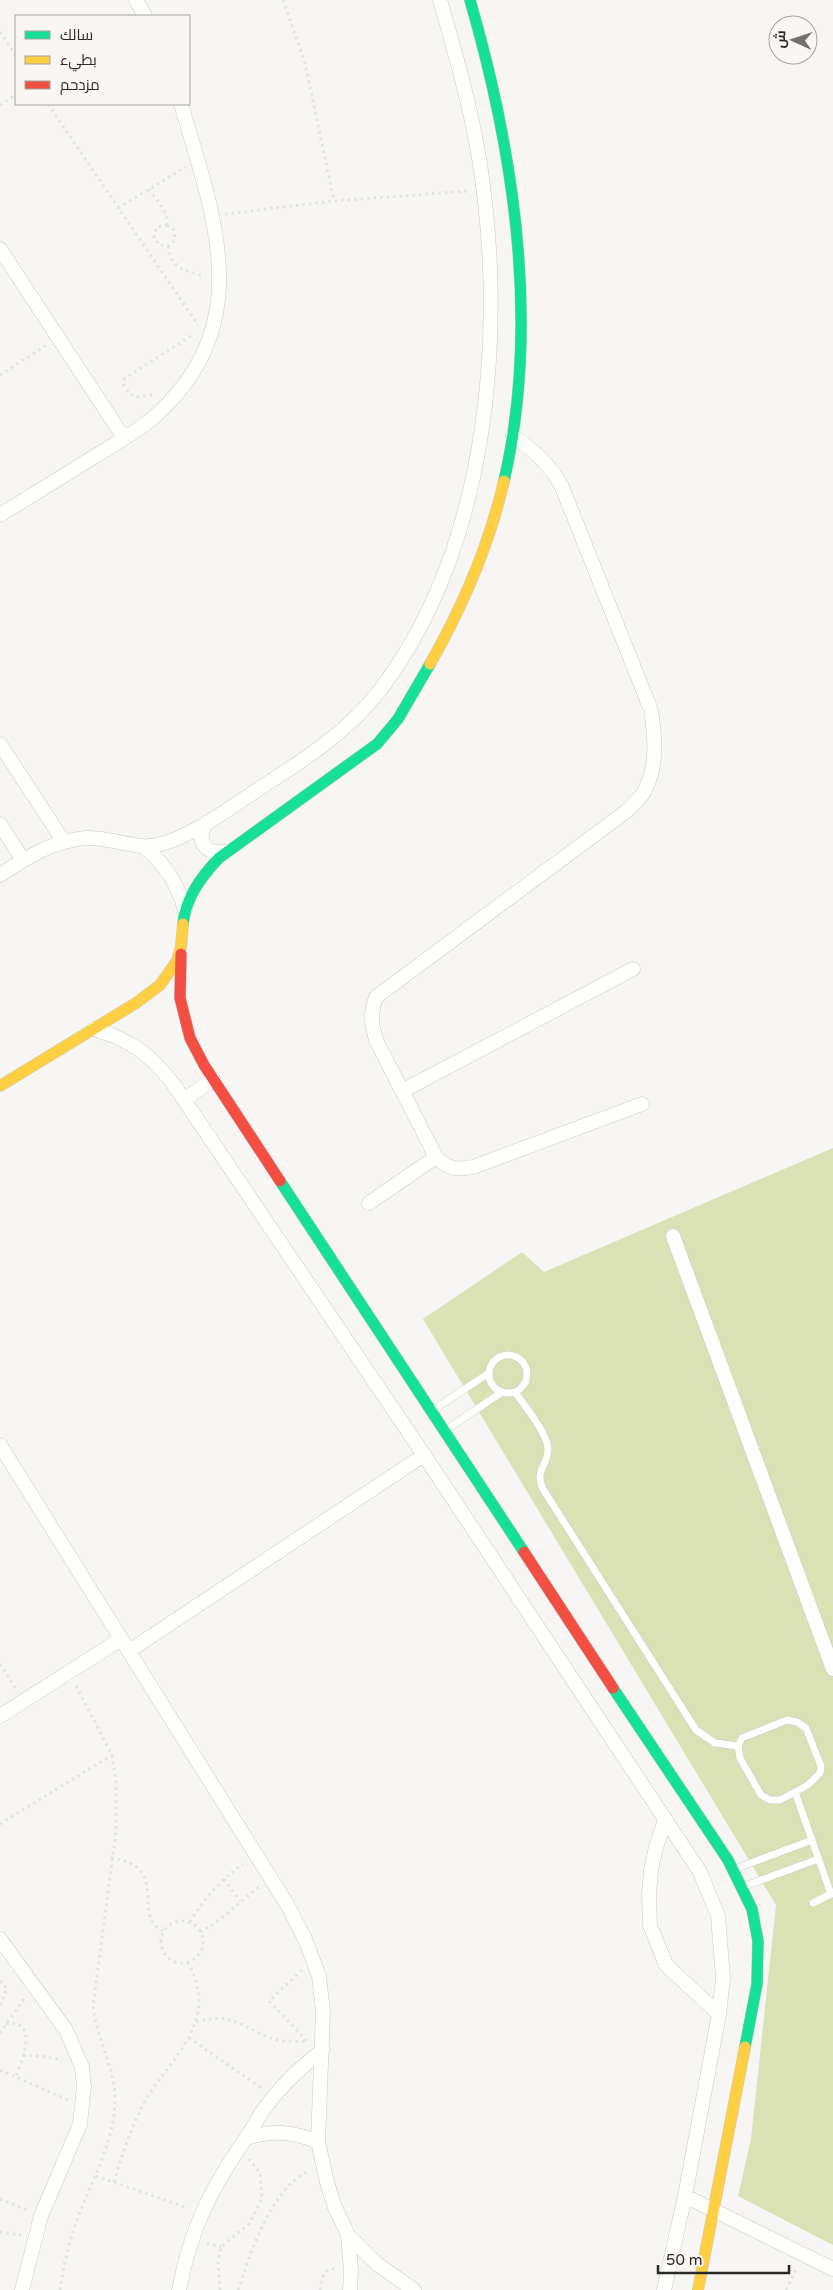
<svg xmlns="http://www.w3.org/2000/svg" width="833" height="2290" font-family="'Varela Round',Cairo,sans-serif">
<style>
.green{fill:#dae1b4}
.lines{fill:none;stroke-linecap:round;stroke-linejoin:round}
.lane-casing{stroke:#c9c8c7;stroke-width:8}
.street-casing{stroke:#c9c8c7;stroke-width:15}
.fast-casing{stroke:#c9c8c7;stroke-width:12}
.slow-casing{stroke:#c9c8c7;stroke-width:12}
.jam-casing{stroke:#c9c8c7;stroke-width:12}
.path{stroke:#e2e2e1;stroke-width:3;stroke-dasharray:2.5 4;stroke-linecap:butt}
.lane{stroke:#fefefd;stroke-width:7}
.street{stroke:#fefefd;stroke-width:14}
.fast{stroke:#16e098;stroke-width:11}
.slow{stroke:#ffcf43;stroke-width:11}
.jam{stroke:#f24e42;stroke-width:11}
</style>
<rect width="100%" height="100%" fill="#f8f6f4"/>
<path class="green" d="M833,1148V2245L738,2196L751,2139L776,1905L423,1319L522,1252L544,1272Z"/>
<g class="lines">
<defs>
<path id="lane" d="M489 1374a19 19 0 1 1 38 0a19 19 0 1 1-38 0Z
M515,1392C524,1405 548,1434 548,1449C548,1466 534,1470 543,1489L696,1730L715,1743L738,1746
M433,1410L489,1373
M446,1430L502,1392
M787,1720L797,1722L806,1728L821,1766L820,1773L808,1785L780,1800H770L761,1795L740,1758L738,1746L742,1738Z
M795,1792L831,1894
M735,1869L812,1840
M745,1886L818,1859
M813,1903L833,1893"/>
<path id="street" d="M136,0L145,16
M0,249L124,438
M513,436C534,451 550,464 562,487L651,710C655,737 658,764 645,790C642,797 633,804 628,810L376,997C370,1014 371,1025 377,1042L436,1157C447,1169 457,1170 473,1167L642,1104
M0,515C32,495 65,475 97,455C116,443 137,432 154,417C258,325 214,217 181,104
M0,744L64,842
M206,823C196,841 204,854 225,852
M0,824L23,860
M144,847C166,865 177,883 185,910
M0,875C26,858 52,841 85,838C105,837 122,844 142,846C162,848 185,835 202,826C222,814 241,801 260,788C304,760 349,731 381,689C489,545 507,331 479,158C470,104 455,52 440,0
M94,1029C131,1040 150,1054 174,1085L424,1455L700,1872L718,1916L723,1978L719,2014L685,2196L664,2290
M402,1091L633,969
M184,1100L213,1079
M369,1203L436,1157
M673,1236L833,1669
M0,1445L288,1906L305,1939L319,1976L323,2011L318,2142L327,2182L334,2205L348,2235L377,2264L414,2290
M129,1651L424,1455
M0,1716L121,1639
M665,1820L656,1847L651,1870L649,1895L650,1925L666,1965L719,2014
M0,1939L66,2030L82,2067L84,2087L80,2124L41,2216L22,2290
M246,2138C273,2130 292,2131 318,2142
M685,2196L833,2269
M348,2235L351,2271L350,2290
M179,2290C191,2228 210,2190 246,2138C252,2130 256,2121 262,2112C279,2088 299,2068 323,2050"/>
<path id="fast" d="M470,0C514,152 540,325 504,481
M183,924C186,897 201,877 219,858L377,744L398,719L430,664
M280,1181L524,1552
M613,1688L728,1860L752,1909L758,1941L757,1984L745,2047"/>
<path id="slow" d="M430,664C463,606 489,546 504,481
M0,1086L136,1003L160,985L177,961L181,947L183,924
M698,2290L745,2047"/>
<path id="jam" d="M181,954L180,998L190,1038L204,1065L280,1181
M524,1552L613,1688"/>
</defs>
<use href="#lane" class="lane-casing"/>
<use href="#street" class="street-casing"/>
<use href="#fast" class="fast-casing"/>
<use href="#slow" class="slow-casing"/>
<use href="#jam" class="jam-casing"/>
<path class="path" d="M283,0L305,63L334,201
M0,32L16,56
M48,104L198,325
M0,105L16,95
M149,189C157,201 168,210 167,225
M118,208L186,167
M225,214L334,201L468,191
M167,225L174,230L175,240L168,246L159,245L154,237L157,227Z
M168,246C172,270 184,270 204,276
M0,375L47,345
M152,395L134,397C128,391 120,386 125,378L194,334
M0,1664L16,1689
M0,1824L112,1755
M111,1858C172,1866 130,1916 163,1931
M224,1879L240,1901
M161 1942a21 21 0 1 1 42 0a21 21 0 1 1-42 0Z
M190,1922C204,1899 221,1879 243,1864
M200,1932C223,1920 239,1902 259,1887
M302,1970L269,2001L307,2041
M0,1981L7,1988L0,2006
M196,2022C230,2012 240,2025 268,2037C280,2042 294,2042 307,2041
M6,2024C38,2017 24,2061 15,2077
M0,2033L24,1999
M189,2038L263,2089
M23,2055L47,2057L62,2060
M0,2070L68,2100
M96,2176L188,2208
M114,2182C122,2155 131,2128 144,2103C171,2056 221,2022 188,1963
M0,2199L27,2210
M0,2232L21,2235
M207,2243L221,2247
M60,2290C64,2263 70,2238 80,2212C94,2176 115,2139 115,2099C115,2067 96,2038 93,2006L116,1832V1781L112,1755L75,1684
M220,2290L218,2261L221,2247L249,2224L262,2199L260,2173L249,2159
M238,2290C250,2255 272,2185 310,2171
M320,2290C322,2279 323,2267 337,2269
M786,2290L797,2268"/>
<use href="#lane" class="lane"/>
<use href="#street" class="street"/>
<use href="#fast" class="fast"/>
<use href="#slow" class="slow"/>
<use href="#jam" class="jam"/>
</g>
<rect x="15" y="15" width="175" height="90" fill="#f9f6f3" stroke="#a6a4a1"/>
<rect x="25" y="31" width="25" height="8" fill="#16e098" stroke="#a6a4a1"/>
<text x="60" y="40" font-size="15" fill="#2a2927">سالك</text>
<rect x="25" y="56" width="25" height="8" fill="#ffcf43" stroke="#a6a4a1"/>
<text x="60" y="65" font-size="15" fill="#2a2927">بطيء</text>
<rect x="25" y="81" width="25" height="8" fill="#f24e42" stroke="#a6a4a1"/>
<text x="60" y="90" font-size="15" fill="#2a2927">مزدحم</text>
<g transform="translate(793 40) rotate(273)"><circle r="24" fill="#f9f6f3" stroke="#a6a4a1"/>
<path d="M0-4L9 19L0 12L-9 19Z" fill="#72716f"/>
<text y="-8" font-size="14" font-weight="bold" text-anchor="middle" fill="#2a2927">ش</text>
</g>
<path d="M658 2265v8h131v-8" fill="none" stroke="#2a2927" stroke-width="2.5"/>
<text x="666" y="2265" font-size="15" fill="#2a2927" stroke="#f9f6f3" stroke-width="4" paint-order="stroke">50 m</text>
</svg>
